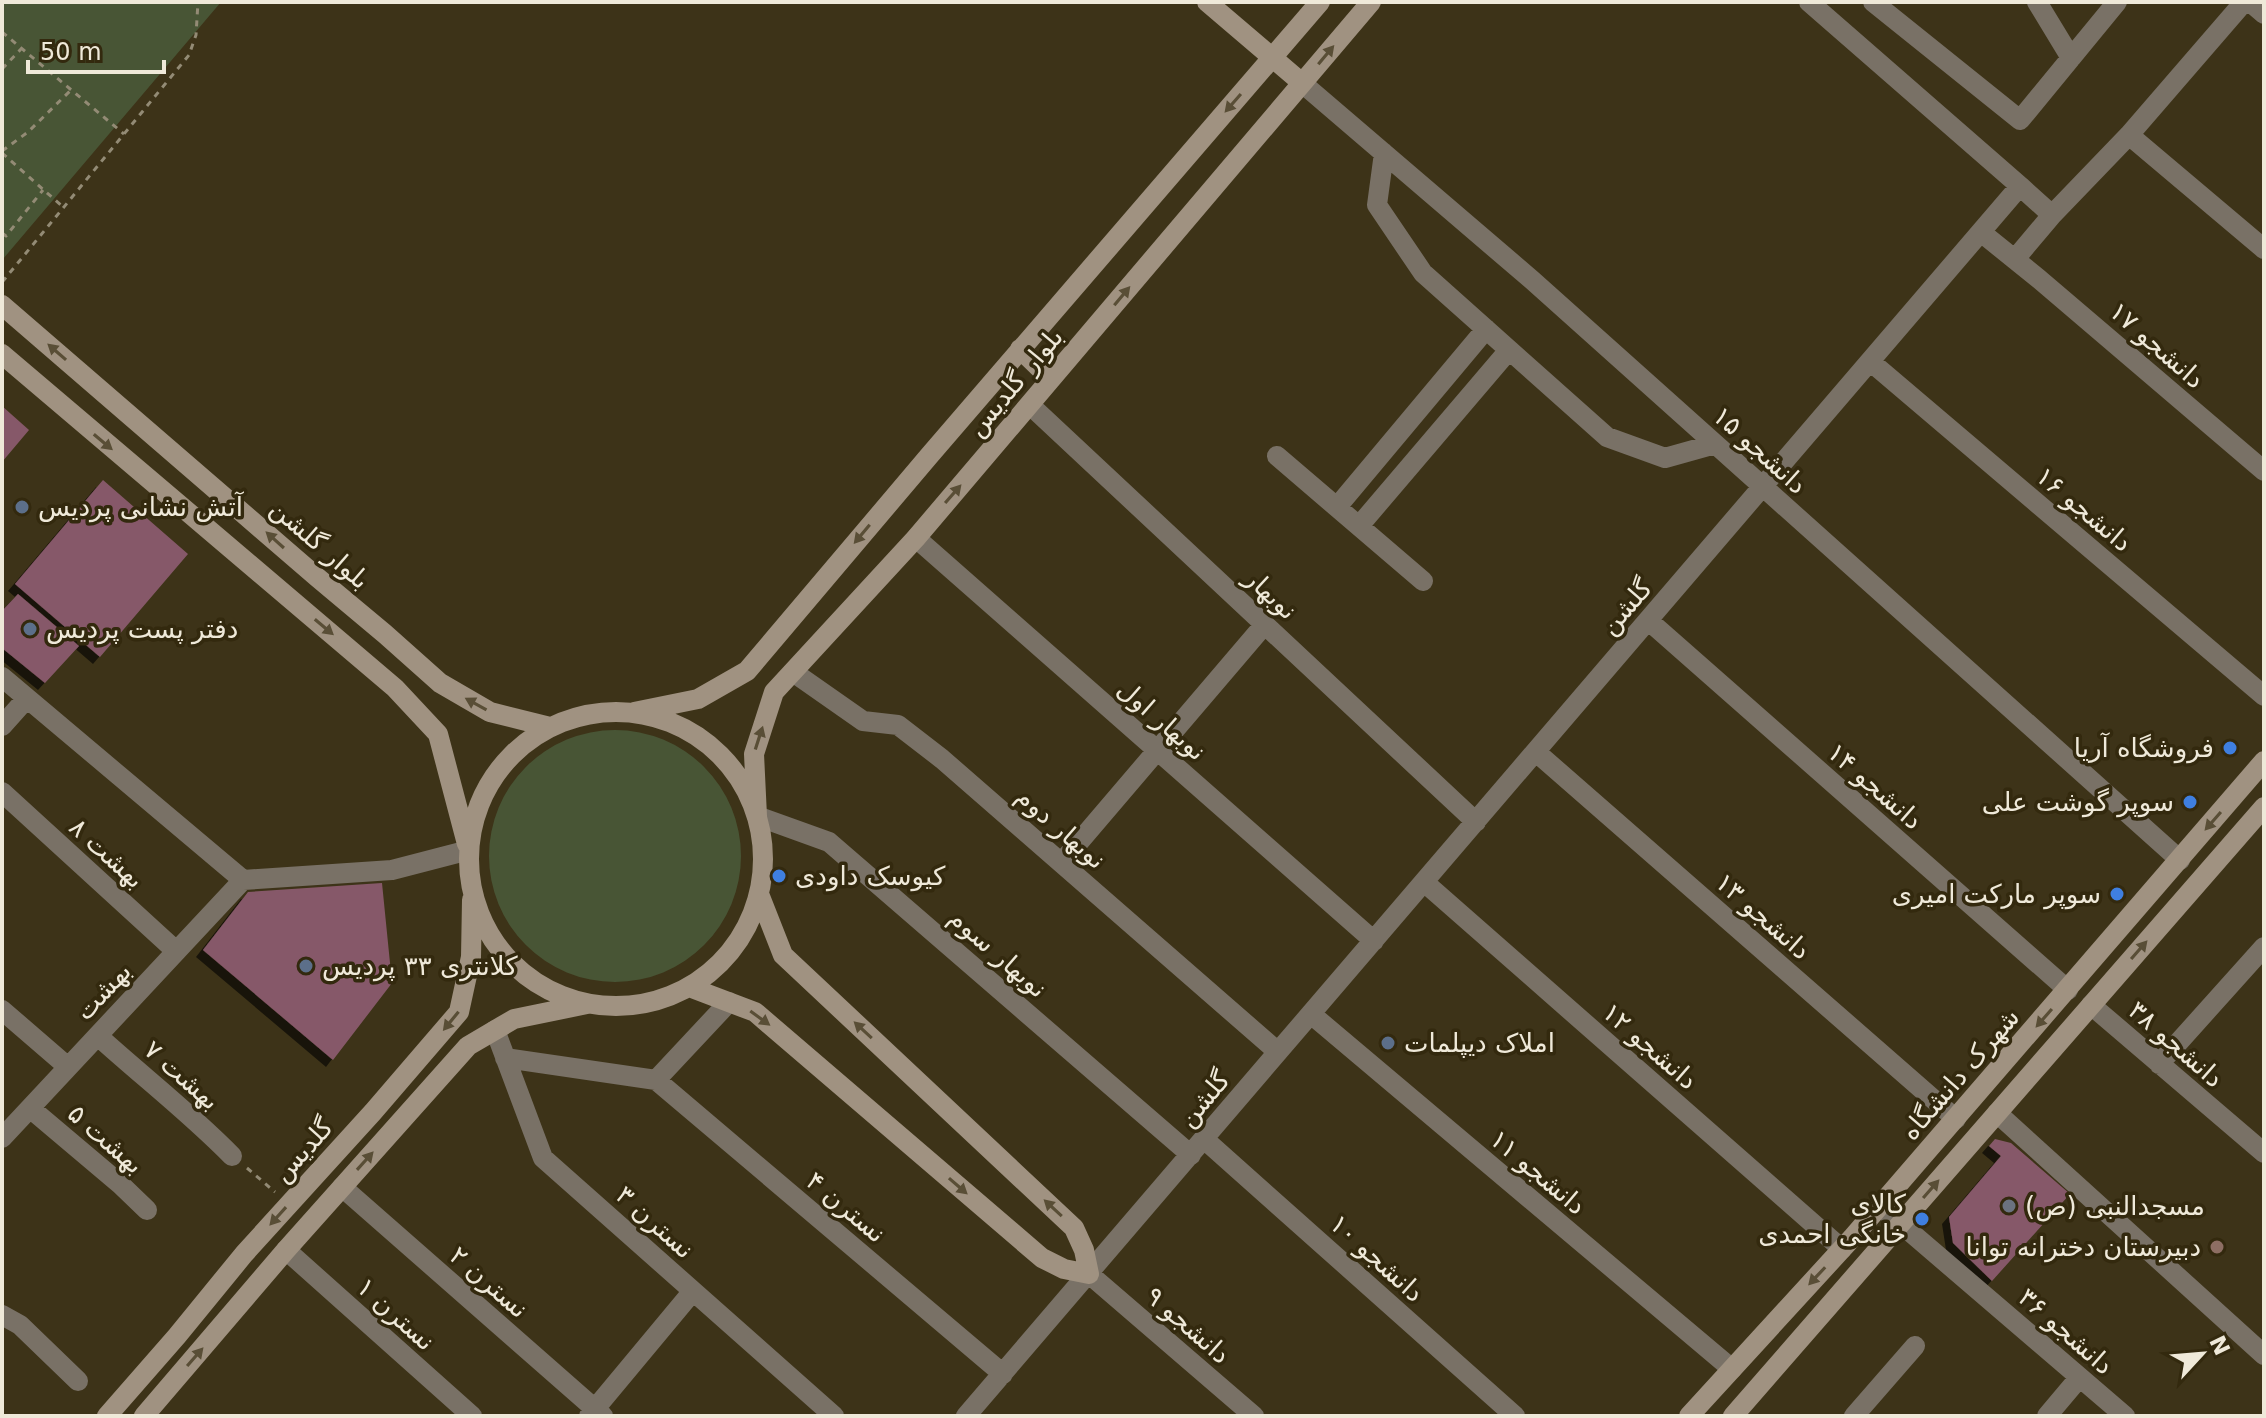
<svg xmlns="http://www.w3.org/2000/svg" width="2266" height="1418" font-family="'DejaVu Sans','Noto Sans Arabic',sans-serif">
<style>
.green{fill:#485535}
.building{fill:#865969;filter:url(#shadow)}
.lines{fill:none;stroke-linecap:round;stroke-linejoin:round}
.path{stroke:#938b75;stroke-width:3;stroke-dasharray:6 6;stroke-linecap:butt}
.street{stroke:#797166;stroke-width:20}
.secondary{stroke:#a09281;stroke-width:20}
.oneway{fill:#594e36}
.service-dot{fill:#5c6f8a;stroke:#33290e;stroke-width:3}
.shop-dot{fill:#3f7fe0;stroke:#33290e;stroke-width:3}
.worship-dot{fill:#6b7280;stroke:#33290e;stroke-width:3}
.education-dot{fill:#8d6e63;stroke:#33290e;stroke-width:3}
.labels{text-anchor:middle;stroke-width:7;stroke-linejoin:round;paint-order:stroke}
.street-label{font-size:26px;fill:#efe9d9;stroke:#33290e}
.poi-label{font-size:26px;fill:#efe9d9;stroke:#33290e;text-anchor:start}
</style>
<defs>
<filter id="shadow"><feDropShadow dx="-7" dy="7" stdDeviation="0" flood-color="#0009"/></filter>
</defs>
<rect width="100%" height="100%" fill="#3d3318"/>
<path class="green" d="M2,2H221L3,259L2,258Z
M489 856a126 126 0 1 1 252 0a126 126 0 1 1-252 0Z"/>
<path class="building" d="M2,406L29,430L2,462Z
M103,480L188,554L100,657L15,584Z
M18,594L79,646L45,683L2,648V611Z
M382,883L392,983L333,1060L203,950L248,892Z
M1995,1139L2011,1143L2070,1194L1992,1281L1953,1243L1949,1217L2001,1156L1989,1146Z"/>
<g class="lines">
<path class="path" d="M2,32L124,134
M2,69L21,49
M2,151L28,132L71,90
M2,153L63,207
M2,233L6,236L43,190
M2,280L3,281L189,55L196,35L198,2
M247,1168L275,1192"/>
<path class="street" d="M1873,2L2020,120L2117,2
M2037,2L2071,58
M2250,2L2264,14
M1302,83L1532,280L2180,860
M2129,135L2264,249
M1384,153L1377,205L1423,273L1607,437L1665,458L1715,444
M2020,186L2052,215
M1982,233L2039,279L2264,471
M2015,259L2052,215L2129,135L2244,2
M1871,362L2264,696
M1030,405L1476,822
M1277,456L1423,581
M1337,507L1486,329
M1359,526L1509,350
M916,538L1374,941
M1649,621L2068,990
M793,672L863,721L898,725L942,759L1278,1052
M2,677L243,880L392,870L469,850
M2,726L27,698
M1536,752L1956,1119
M2,792L176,951
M757,816L829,842L1191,1155
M1062,862L1265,624
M1424,882L1842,1249
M2091,1005L2264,1153
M2,1010L68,1067
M1311,1014L1732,1369
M495,1030L543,1158L834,1416
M98,1036C142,1076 190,1113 232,1156
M505,1058L656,1080L729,1002
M2159,1064L2264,947
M656,1080L1003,1374
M30,1108L120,1184L147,1210
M1997,1113L2264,1355
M2,1138L243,880
M1204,1139L1515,1416
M342,1187L603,1416
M1880,1206L2125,1416
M286,1250L472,1416
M1089,1274L1254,1416
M2,1315L20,1325L78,1381
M589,1416L693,1291
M966,1416L2020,186L1809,2
M1854,1416L1915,1346
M2047,1416L2079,1378"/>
<path class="secondary" d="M1207,2L1302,83
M2,305L318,578L385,634L440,683L490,712L550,727
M1020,349L1051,379
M2,354L395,688L438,734L467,844
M634,712L698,699L747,671L929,456L1320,2
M469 859a147 147 0 1 1 294 0a147 147 0 1 1-294 0Z
M757,816L754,754L774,692L916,538L1371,2
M689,987L755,1012L1042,1258L1064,1269L1089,1274L1084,1250L1074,1228L783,955L759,894
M107,1416L177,1336L244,1254L373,1112L459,1012L471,957L472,900
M144,1416L286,1250L468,1046L514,1019L587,1004
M1689,1416L1852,1238L2264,761
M1733,1416L2264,807"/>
</g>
<defs><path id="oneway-solid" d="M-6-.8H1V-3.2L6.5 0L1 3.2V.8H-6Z" transform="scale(2)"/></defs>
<g class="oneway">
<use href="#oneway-solid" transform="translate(1326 55) rotate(-50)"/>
<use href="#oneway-solid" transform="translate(1233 103) rotate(131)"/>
<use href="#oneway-solid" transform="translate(1122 296) rotate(-50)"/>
<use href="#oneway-solid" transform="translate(57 352) rotate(-139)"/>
<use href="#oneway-solid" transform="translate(103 442) rotate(40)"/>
<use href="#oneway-solid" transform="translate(953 494) rotate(-49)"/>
<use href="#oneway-solid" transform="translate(862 534) rotate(130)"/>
<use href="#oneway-solid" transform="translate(275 540) rotate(-138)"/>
<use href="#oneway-solid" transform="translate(324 627) rotate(40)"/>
<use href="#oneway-solid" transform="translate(476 704) rotate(-151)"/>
<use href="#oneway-solid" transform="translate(759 738) rotate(-72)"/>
<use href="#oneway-solid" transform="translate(2213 821) rotate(131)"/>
<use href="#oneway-solid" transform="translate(2139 950) rotate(-49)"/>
<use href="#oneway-solid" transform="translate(760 1018) rotate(36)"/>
<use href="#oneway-solid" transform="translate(2044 1018) rotate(131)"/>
<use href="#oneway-solid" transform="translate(451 1021) rotate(129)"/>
<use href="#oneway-solid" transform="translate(863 1030) rotate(-137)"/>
<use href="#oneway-solid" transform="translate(365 1161) rotate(-48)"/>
<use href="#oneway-solid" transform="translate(958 1186) rotate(41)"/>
<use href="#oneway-solid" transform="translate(1931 1189) rotate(-49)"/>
<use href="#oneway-solid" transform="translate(1053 1208) rotate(-137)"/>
<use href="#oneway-solid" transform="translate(278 1216) rotate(132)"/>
<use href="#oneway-solid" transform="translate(1817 1276) rotate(133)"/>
<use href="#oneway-solid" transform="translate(195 1357) rotate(-49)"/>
</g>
<g class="service-dot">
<circle cx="22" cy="507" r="8"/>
<circle cx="30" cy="629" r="8"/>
<circle cx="306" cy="966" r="8"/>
<circle cx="1388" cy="1043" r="8"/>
</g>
<g class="shop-dot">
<circle cx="2230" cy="748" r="8"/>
<circle cx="2190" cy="802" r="8"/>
<circle cx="779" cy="876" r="8"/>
<circle cx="2117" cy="894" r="8"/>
<circle cx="1922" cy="1219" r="8"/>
</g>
<circle class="worship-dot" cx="2009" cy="1206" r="8"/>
<circle class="education-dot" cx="2217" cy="1247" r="8"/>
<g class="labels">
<g class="street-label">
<text transform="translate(2157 345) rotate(41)" y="9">دانشجو ۱۷</text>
<text transform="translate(1015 382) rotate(-50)" y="9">بلوار گلدیس</text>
<text transform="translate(1760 450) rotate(42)" y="9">دانشجو ۱۵</text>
<text transform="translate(2084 509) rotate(40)" y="9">دانشجو ۱۶</text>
<text transform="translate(320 544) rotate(41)" y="9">بلوار گلشن</text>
<text transform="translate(1271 594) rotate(43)" y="9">نوبهار</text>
<text transform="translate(1626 607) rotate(-49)" y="9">گلشن</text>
<text transform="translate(1162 720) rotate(41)" y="9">نوبهار اول</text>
<text transform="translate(1875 786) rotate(41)" y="9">دانشجو ۱۴</text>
<text transform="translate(1061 828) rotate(41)" y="9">نوبهار دوم</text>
<text transform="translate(107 853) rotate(42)" y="9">بهشت ۸</text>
<text transform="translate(1763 916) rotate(41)" y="9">دانشجو ۱۳</text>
<text transform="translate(998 953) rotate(41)" y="9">نوبهار سوم</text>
<text transform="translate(103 991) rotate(-47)" y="9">بهشت</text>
<text transform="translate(2176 1044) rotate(41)" y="9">دانشجو ۳۸</text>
<text transform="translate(1650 1046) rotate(41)" y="9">دانشجو ۱۲</text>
<text transform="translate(1960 1074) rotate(-49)" y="9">شهرک دانشگاه</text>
<text transform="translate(182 1075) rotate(41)" y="9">بهشت ۷</text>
<text transform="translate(1204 1099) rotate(-50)" y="9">گلشن</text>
<text transform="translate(106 1139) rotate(41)" y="9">بهشت ۵</text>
<text transform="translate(303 1150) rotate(-48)" y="9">گلدیس</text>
<text transform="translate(1538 1172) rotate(40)" y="9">دانشجو ۱۱</text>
<text transform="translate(846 1207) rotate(40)" y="9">نسترن ۴</text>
<text transform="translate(655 1222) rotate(42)" y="9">نسترن ۳</text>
<text transform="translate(1377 1258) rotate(42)" y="9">دانشجو ۱۰</text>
<text transform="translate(489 1282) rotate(41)" y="9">نسترن ۲</text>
<text transform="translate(396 1314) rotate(42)" y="9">نسترن ۱</text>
<text transform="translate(1188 1325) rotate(41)" y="9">دانشجو ۹</text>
<text transform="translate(2066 1331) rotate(41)" y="9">دانشجو ۳۶</text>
</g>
<g class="poi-label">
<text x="38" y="516">آتش نشانی پردیس</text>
<text x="46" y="638">دفتر پست پردیس</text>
<text x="2214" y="757" text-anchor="end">فروشگاه آریا</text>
<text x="2174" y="811" text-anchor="end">سوپر گوشت علی</text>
<text x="795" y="885">کیوسک داودی</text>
<text x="2101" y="903" text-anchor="end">سوپر مارکت امیری</text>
<text x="322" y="975">کلانتری ۳۳ پردیس</text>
<text x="1404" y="1052">املاک دیپلمات</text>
<text x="1906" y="1213" text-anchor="end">کالای<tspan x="1906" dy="30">خانگی احمدی</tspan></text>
<text x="2025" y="1215">مسجدالنبی (ص)</text>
<text x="2201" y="1256" text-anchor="end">دبیرستان دخترانه توانا</text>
</g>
</g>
<rect width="2266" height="1418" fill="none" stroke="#efe9d9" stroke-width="8"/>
<g transform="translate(2202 1354) rotate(64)" stroke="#33290e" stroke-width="6" paint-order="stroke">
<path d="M0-6L14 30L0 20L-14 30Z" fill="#efe9d9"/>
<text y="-12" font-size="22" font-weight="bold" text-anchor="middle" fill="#efe9d9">N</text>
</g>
<path d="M28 60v12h136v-12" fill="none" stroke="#efe9d9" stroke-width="4"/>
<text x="40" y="60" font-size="24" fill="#efe9d9" stroke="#33290e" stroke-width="6" paint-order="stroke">50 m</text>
</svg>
